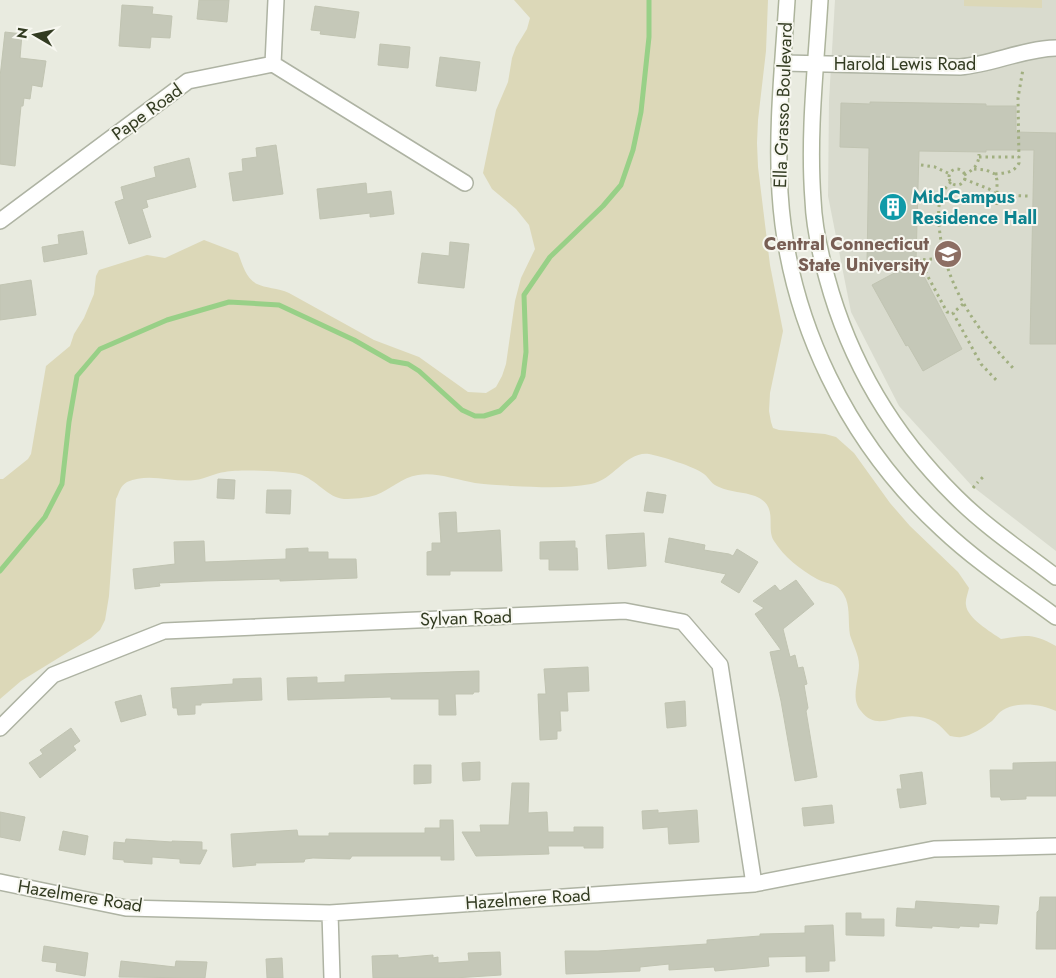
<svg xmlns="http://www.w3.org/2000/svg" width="1056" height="978" font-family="Jost,sans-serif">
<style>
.built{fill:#d9dbce}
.green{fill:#dcd8b8}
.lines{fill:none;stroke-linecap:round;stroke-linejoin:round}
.stream{stroke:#98d087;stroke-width:5}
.building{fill:#c5c8b8;stroke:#c1c4b2}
.street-casing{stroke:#aeb3a3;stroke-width:18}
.secondary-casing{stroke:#adb49c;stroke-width:18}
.path{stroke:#a1af80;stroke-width:3;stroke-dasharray:2.5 4;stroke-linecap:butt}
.street{stroke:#fff;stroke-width:15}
.secondary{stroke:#fff;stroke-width:15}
.labels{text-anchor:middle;stroke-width:4;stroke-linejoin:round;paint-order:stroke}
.street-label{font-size:18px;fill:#323b21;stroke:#f7f7f0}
.culture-label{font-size:18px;font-weight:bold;fill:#0d838f;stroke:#f7f7f0;text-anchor:start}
.education-label{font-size:18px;font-weight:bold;fill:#785e54;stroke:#f7f7f0;text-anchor:end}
</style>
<rect width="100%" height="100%" fill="#e9ebe0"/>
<path class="built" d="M835,0H1056V551L972,486L899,406L851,312L828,196L829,100Z"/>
<path class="green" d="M514,0H768L766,51L758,120L757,143L758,167L770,265L783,331L770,393L769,411L771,422L773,428L779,430L825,434L836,437L854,453L890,503L910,526L958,572L969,588C968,593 965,600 966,605C967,618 991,632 1001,639C1026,635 1033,633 1056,646V711C1042,704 1017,701 1003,710C999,712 996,717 992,721C984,727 971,736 961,737C958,738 953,736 950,736C945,731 940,725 935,722C926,717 914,715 904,717C888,719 874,728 861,711C850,699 859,680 859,665C859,655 853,645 850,635C848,623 850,610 846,599C839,582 831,586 817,579C801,570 784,557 774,541C765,527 780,506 755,496C744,492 730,492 719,487C711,484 710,479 704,474C696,467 660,456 649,454C626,451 614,480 591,484C564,489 538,487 512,486C500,485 487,485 475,483C457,480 436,472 418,475C402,477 390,490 376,495C367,498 353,499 344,499C328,498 316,479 299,474C285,471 240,469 225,472C215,473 205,479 195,480C173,483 149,472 127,482C120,486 119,493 116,499L109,596L105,620L100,630L91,638L21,681L0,699V479H3L28,459L31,454L46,366L70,346L74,334L84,318L94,294L96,276L99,270L147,255L165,258L204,240L238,253C242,263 246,279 257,284C265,288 278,288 289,293L374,340L419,357L468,392L486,393L496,387L502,376L506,364L515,301L521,278L535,249L529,225L516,209L492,189L483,173L496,110L508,82L512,58L516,47L527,29L530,18Z
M964,0H1042V8L964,6Z"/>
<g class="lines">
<path class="stream" d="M0,571L45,517L62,484L69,422L77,376L100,349L167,320L229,302L279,305L354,340L391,361L408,364L419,371L462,410L475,416H484L500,411L514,397L523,376L526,352L524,295L550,257L603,206L621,185L633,150L641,112L649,37V0"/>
</g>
<path class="building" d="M199,0H229L227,22L197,19Z
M122,5L153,7L152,14L172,16L170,38L151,37L150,48L119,46Z
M315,6L359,12L355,38L320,34L321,31L311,30Z
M5,32L22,34L20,58L46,61L42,87L32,85L30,99L24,98L23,106H21L15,166L0,164V77Z
M380,44L410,47L408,68L378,65Z
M440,57L480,62L476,91L436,86Z
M870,102L986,104V106H1016V132L1056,133V344H1030L1034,150H986V152L919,151L916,261L962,349L923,371L908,345L906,346L872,285L915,262H867L869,148L840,147L841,103L870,104Z
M276,145L283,194L233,201L229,173L243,171L242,159L257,157L256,148Z
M189,158L196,187L146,200L148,207L142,209L151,237L129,244L115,202L124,199L121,187L156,177L154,167Z
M366,183L367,194L391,191L394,214L370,217V213L320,219L317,189Z
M83,231L87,254L44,262L42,247L59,244L58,235Z
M450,242L469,244L464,288L418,283L422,253L449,256Z
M31,280L36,315L0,320V285Z
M218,479L235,480L234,499L217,498Z
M267,490H291L290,514L266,513Z
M647,492L666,495L663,513L644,511Z
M456,512L457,533L500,530L502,571H450V575H427V552L432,551V543H441L439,513Z
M644,533L646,566L608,569L606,535Z
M669,538L705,545L704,550L729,554L733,556L737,549L758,562L739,593L721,582L726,574L665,562Z
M204,541L205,562L286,559V549L308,548V552H328V559H356L357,578L280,581V579L205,581L159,583L160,586L135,589L133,569L175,564L174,542Z
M575,541V548H577L578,570H549V559H540V542Z
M796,580L814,604L783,629L790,657L795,655L798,668L803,667L807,684L804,685L808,708L806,711L817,777L795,781L781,701L770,652L781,650L755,614L764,608L753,601L775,585L780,591Z
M588,667L589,691L567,692L568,711H560L561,731H557V739L540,740L538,694H546L544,669Z
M479,671V692H474L473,694H455L456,715H439V699H391V697L288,700L287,678L317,677V683L345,682V675Z
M261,678L262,700L201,703V705H195V714L178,715L177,708H173L171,688L233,684V679Z
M141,695L146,715L121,722L115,702Z
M685,701L686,726L667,728L665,703Z
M71,728L80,741L73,746L76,750L40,778L29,763L43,754L40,750Z
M480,762V780L463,781L462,763Z
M1056,762V796H1026V799L1001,800L1000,797H991L990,770H1013V763Z
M414,765H431V783L414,784Z
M922,772L926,804L900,808L897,789H902L900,775Z
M512,783H529L528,813L547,812L548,832H574V827H603V848H584V846H548L549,854L476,856L462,832H481L480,825H509Z
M832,805L834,823L804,826L802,808Z
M658,810V813L697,810L699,842L669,844L668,827L643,829L642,811Z
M0,812L25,817L20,841L0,837Z
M440,820H453L454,860H441V856H352L350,859L313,858L305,859L304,862L255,863L256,865L233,867L231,834L297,830L298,836H329V833H425V828H440Z
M63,831L88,836L85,855L59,850Z
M126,839L172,842V841L202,842V850H207L200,864L180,863V859L152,857V864L124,862V860L113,859L114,842L125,843Z
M1040,897H1056V949H1036L1037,912L1039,910Z
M916,901L999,906L997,924L979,923V927L960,926L959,928L932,926V928L896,926L897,908L915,909Z
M846,913H861V919H884V936L846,935Z
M833,925L835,961H829V971L806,972V956L768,957L769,966L715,971L714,967L669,970V964L640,967V971L566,974L565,951H598L707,944V940L760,936V934L805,933V926Z
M44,946L88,953L85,976L56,971L57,963L42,961Z
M500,952L501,975L454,978H373L372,956L398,955V958L433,955V958L438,957V963L469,961L468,953Z
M282,958L283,978H267L266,959Z
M121,961L175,967L176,961L207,962L205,978L119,977Z"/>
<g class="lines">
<defs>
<path id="street" d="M783,63L960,67C993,64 1023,49 1056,48
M273,64L276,0
M0,221L188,81L273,64L465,183
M0,728L53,675L164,631L625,611L683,622L720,665L754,884
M0,882L126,908L330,913L754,884L934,849L1056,846
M330,913L332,978"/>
<path id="secondary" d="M787,0C783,64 776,129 780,193C788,321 848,443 942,529C977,562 1018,589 1056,617
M820,0C816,66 808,134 813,200C814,227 820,253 827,278C850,363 893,435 956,497C986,527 1022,551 1056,577"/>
</defs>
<use href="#street" class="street-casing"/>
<use href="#secondary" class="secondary-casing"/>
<path class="path" d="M979,157H1019
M921,165L935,167L950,174
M974,169L986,170L995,174L997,180V205
M949 177a8 8 0 1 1 16 0a8 8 0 1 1-16 0Z
M995,174C1005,173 1014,173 1019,163L1018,98L1023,69
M964,175C973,170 979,165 979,154
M964,179L989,189L997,195L1028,196
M951,182C938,194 938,208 939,224C943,282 975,328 1013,368
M921,192L932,195L940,200
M945,258L919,260L947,312L953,313
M963,304L953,313L981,364L998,382
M981,479L985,475
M973,488L978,482"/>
<use href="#street" class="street"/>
<use href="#secondary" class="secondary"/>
</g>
<defs>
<symbol id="building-disc" viewBox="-11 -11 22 22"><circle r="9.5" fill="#0f9aa8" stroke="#f7f7f0"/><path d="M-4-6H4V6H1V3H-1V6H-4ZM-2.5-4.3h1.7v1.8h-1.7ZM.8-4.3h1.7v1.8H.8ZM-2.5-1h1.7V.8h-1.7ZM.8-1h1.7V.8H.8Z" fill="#fff"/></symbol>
<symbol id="university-disc" viewBox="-11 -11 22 22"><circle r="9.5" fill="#8d6e63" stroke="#f7f7f0"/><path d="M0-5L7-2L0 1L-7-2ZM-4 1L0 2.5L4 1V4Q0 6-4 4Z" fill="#fff"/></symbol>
</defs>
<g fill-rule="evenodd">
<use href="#building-disc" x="877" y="191" width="32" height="32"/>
<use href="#university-disc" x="932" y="238" width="32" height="32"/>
</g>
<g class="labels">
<g class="street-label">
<text x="905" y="70">Harold Lewis Road</text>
<text transform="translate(783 105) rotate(-88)" y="6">Ella Grasso Boulevard</text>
<text transform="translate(147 112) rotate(-36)" y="6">Pape Road</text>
<text transform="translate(466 618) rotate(-2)" y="6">Sylvan Road</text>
<text transform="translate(80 896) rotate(9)" y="6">Hazelmere Road</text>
<text transform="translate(528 899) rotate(-4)" y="6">Hazelmere Road</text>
</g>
<g class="culture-label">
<text x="912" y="203">Mid-Campus<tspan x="912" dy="21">Residence Hall</tspan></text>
</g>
<g class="education-label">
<text x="929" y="250">Central Connecticut<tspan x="929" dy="21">State University</tspan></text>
</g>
</g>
<g transform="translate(35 35) rotate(279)" stroke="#f7f7f0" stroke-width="4" paint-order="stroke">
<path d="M0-4L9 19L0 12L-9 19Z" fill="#323b21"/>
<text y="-8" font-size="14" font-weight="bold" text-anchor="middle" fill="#323b21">N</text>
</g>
</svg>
